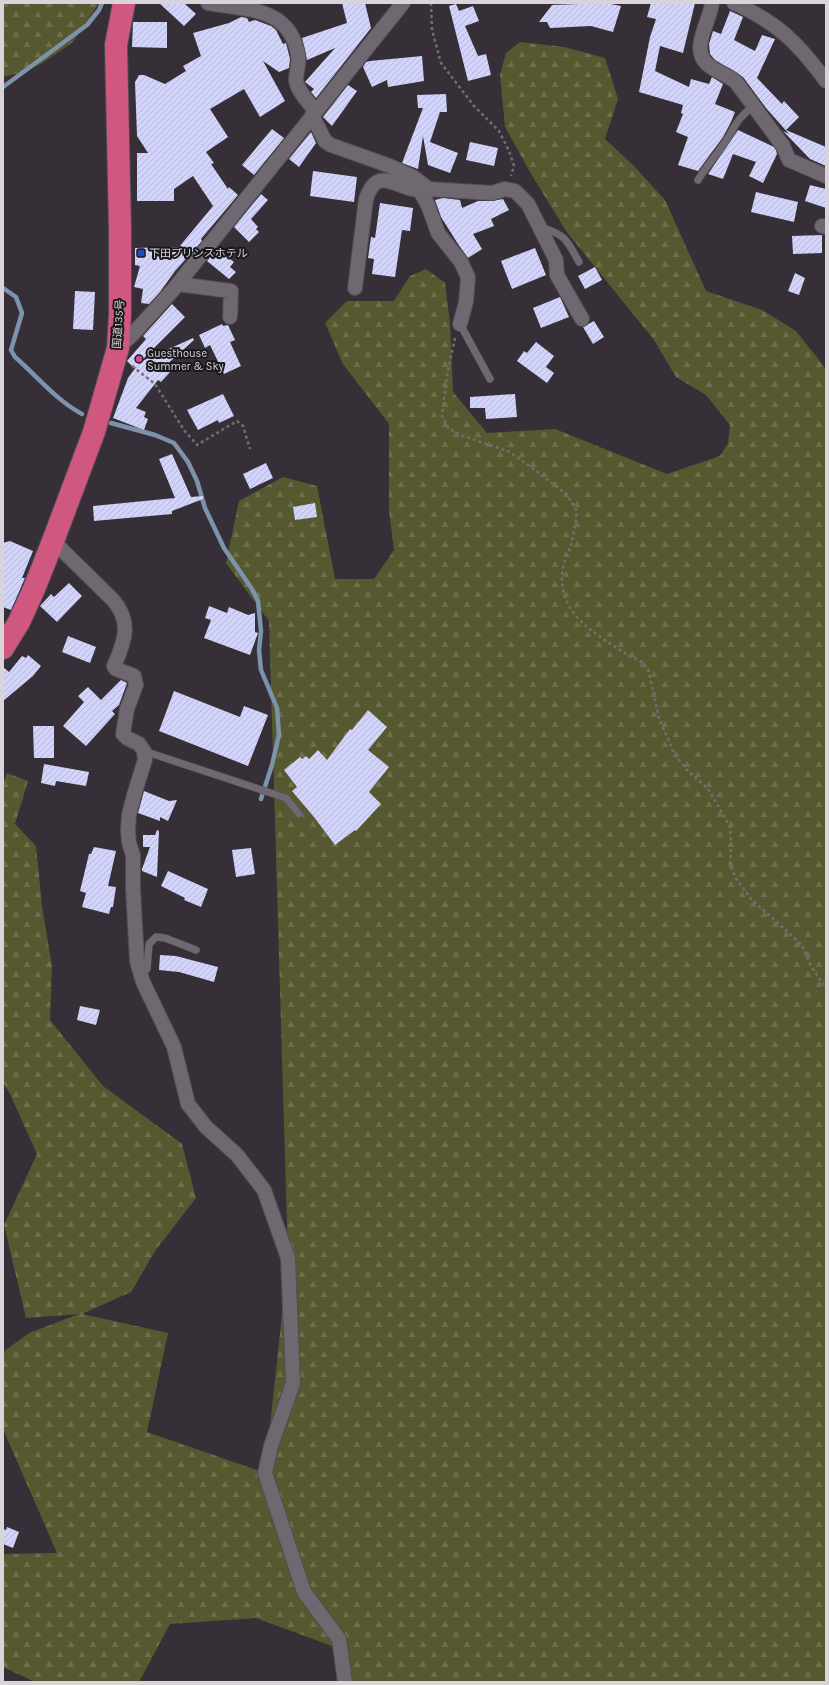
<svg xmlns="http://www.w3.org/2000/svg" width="829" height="1685" font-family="Karla,'Noto Sans JP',sans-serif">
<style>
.forest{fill:url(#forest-firs)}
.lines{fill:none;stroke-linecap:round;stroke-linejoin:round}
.stream{stroke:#7d93ac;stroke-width:4.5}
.building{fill:url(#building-hatch)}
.lane-casing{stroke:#514c52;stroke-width:8}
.street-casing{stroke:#514c52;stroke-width:16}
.highway-casing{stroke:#514c52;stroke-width:24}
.path{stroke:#726c73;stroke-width:2.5;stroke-dasharray:3 3;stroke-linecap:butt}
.lane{stroke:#706871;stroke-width:7}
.street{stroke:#706871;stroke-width:14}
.highway{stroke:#cf5780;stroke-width:22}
.transit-dot{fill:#1a4fb4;stroke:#1b181c;stroke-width:1.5}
.hotel-dot{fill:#d1479c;stroke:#1b181c;stroke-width:1.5}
.labels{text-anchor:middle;stroke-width:4;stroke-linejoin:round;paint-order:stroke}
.poi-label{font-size:11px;fill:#d8d4d9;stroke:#1b181c;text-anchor:start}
.street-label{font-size:11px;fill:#d8d4d9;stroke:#1b181c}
</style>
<defs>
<pattern id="forest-firs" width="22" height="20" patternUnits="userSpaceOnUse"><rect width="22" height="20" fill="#56592f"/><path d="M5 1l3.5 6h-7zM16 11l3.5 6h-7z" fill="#6e704d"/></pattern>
<pattern id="building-hatch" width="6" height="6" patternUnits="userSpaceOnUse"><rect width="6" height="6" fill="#d2d4f9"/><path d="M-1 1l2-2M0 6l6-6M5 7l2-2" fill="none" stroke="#b5b6d4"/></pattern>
</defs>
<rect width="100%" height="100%" fill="#362f37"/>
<path class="forest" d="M3,3H99L73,42L41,64L23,72L3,77Z
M520,42L564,47L605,58L618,99L605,139L634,166L665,200L706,291L762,310L796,331L823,365L826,372V1682H339L340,1649L256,1618L170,1624L139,1682H35L3,1667V1554L57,1553L3,1429V1352L29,1333L79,1314L26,1318L4,1225L37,1154L10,1094L3,1082V784L7,773L28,781L15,824L36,846L42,906L52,966L50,1020L103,1086L182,1144L196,1198L155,1251L131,1292L82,1314L168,1333L147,1432L265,1473L288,1258L269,621L226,563L239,501L283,477L317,486L335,579H374L394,550L389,511V424L343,364L325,323L347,301H394L410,276L426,269L445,283L450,323L453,392L487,433L555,429L667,474L720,456L728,443L730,425L706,395L676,377L654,340L566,231L530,172L505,127L500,75L506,53Z"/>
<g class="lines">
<path class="stream" d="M3,87L87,25L99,10L102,3
M3,288L16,297L22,313L11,350L15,357C37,376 56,400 82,414
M111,423L155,435L174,443L188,462L197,481L205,508L224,548L252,589L258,601L261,631L259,650L261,670L277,708L279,735L272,765L261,799"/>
</g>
<path class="building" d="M159,3H184L196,14L184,26Z
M342,3H365L371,28L316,98L311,92L314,89L305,82L335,48L307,60L302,38L347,23Z
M606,3L621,6L613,32L591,26L550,28L547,22H539L552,5Z
M651,3H695L683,53L660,46L655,71L689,87L691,79L709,84L712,77L723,84L715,104L735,112L731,122L723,137L698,171L678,165L688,137L676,132L683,114L681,113L683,105L639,92L650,37L656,19L647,17Z
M456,4L459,11L473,6L479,21L465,26L478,56L486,54L491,75L468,81L449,6Z
M730,11L743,17L734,40L755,51L762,35L775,39L757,78L782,104L784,101L799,117L786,130L826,147V166L810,159L783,131L789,134L766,108L743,77L715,60L710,54L709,44L713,31L721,34Z
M241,17L247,18L249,22L255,20L271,26L276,30L283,44L286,43L290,59L289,68L279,72L263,61L285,101L260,117L244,89L210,109L228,137L206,152L214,163L211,164L228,189L229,187L238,195L201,239L202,241L194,250L175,271L160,292L149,304L141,303L143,289L134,287L140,266L135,265V248L179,247L213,206L193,176L174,189V201H137V153H148L137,136L135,82L139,75H144L165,84L186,71L183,66L201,56L193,33L229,23Z
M133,22H167V48L132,47Z
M422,56L424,81L388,87L387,80L372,87L363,67L366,62L370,61Z
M348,85L357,91L332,126L323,117Z
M446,94L447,112H440L430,142L458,153L450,173L428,165L423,136L418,169L402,163L423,108H418L417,95Z
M272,129L284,138L254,175L242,165Z
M738,130L774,147L776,150L777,154L763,183L749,176L756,162L733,154L723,179L708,174Z
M311,132L316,143L299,167L289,159Z
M470,142L498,148L494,166L466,160Z
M313,171L357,177L354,202L310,196Z
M810,185L826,189V208L805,201Z
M756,192L798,202L794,222L751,212Z
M261,194L268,200L251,219L258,227L256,229L259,232L249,242L234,227Z
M443,198L460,200L462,208L478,201H492L503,199L509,210L491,219L494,226L473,234L482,249L468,258L458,244L441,217L435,200Z
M380,203L413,208L410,231L402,230L395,277L372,274L374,259L368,258L371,237L375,238Z
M822,235V253L793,254L792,236Z
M535,248L546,275L512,289L501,261Z
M214,252L218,256L221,252L234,262L230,267L236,272L229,279L207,261Z
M595,267L602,280L585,289L578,276Z
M795,273L805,278L799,295L788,291Z
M75,291L95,292L93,330L73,329Z
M560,297L569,317L541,328L533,308Z
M172,304L185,317L140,362L193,338L194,340L164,367L170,372L161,382L158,380L136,408L146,412L144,417L148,419L144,430L113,418L128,378L136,367L134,368L127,361L146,339L143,336Z
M594,321L604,337L593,344L583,327Z
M222,324L223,326L228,325L235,340L230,342L241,366L224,374L210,345L205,348L199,335Z
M536,342L554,356L546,367L554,373L547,383L517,361L524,351L527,353Z
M223,394L234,416L219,423L218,420L198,430L187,410Z
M515,394L517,417L486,419L485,408H470V397Z
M172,454L191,497L203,496V499L172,511V514L94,521L93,506L175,498L159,459Z
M266,463L273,478L250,489L243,474Z
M315,503L317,517L295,520L293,507Z
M10,541L33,551L22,578H25L11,610L3,607V543Z
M69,583L82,596L57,622L40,606L51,594L54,597Z
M209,606L227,613L229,607L248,615L255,613V632L258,633L250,655L204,638L211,620L205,618Z
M68,636L96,647L90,663L62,652Z
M28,655L41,666L33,676L3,701V667L9,672L22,656L26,658Z
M121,680L127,683L119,705L112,711L115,714L86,746L63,726L84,702L78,696L88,687L101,700Z
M174,691L240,717L244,706L268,715L248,766L159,731Z
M368,710L387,727L368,750L389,767L369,792L381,804L356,831L355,830L335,845L314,817L292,791L297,787L284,770L300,757L302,759L306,756L309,759L318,750L327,760L350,729L352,730Z
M33,726H54V758H34Z
M44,764L89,772L86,786L56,781L55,786L41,783Z
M144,791L169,801L177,800L168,821L160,817V821L138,813Z
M157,830L159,831L157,877L142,871V869L150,847H143V835H155Z
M94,847L116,851L108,886L116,887L113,907H111L109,914L82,907L86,893L80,891L89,854H91Z
M251,848L255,874L236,877L232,850Z
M168,871L208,889L201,907L184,900L185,898L161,886Z
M160,955L176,956L218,967L214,982L179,972L159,970Z
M80,1006L100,1010L96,1025L77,1020Z
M7,1527L19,1532L13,1548L3,1544V1529L6,1530Z"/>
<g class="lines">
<defs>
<path id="lane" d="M698,180C705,168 715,157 723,145C735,129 735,119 753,107
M540,227C565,234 567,240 579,262
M460,324L490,379
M144,751L286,798L299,814
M140,972L147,969L149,944L156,937L165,938L196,950"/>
<path id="street" d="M208,3C245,10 290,6 298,55C300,64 296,71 296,80C297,91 309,102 315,111
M712,3C710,22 690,48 707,64C716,72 727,74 736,82L783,146L789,160L826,176
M734,3C778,23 798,43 826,81
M312,115L325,141L331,145L390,166L413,177L429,189
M420,191L428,205L438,233L461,262L468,277L466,302L460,324
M822,226L826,227
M178,284L231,291L230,317
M355,288L366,199C378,164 396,189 419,190C422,191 426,189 429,189L492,193L505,189L515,191L528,204L556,260L557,275L582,319
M118,348L132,335L173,290L403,3
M53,541L113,600C132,622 125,641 114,666L116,669L134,676L136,685L127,709L123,734L127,738L139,744L144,751L145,760L134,795L129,815L128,830L129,843L133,855V888L137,961L140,972L143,982L174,1047L188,1104L206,1127L237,1155L264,1190L288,1258L293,1383L271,1446L265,1473L304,1592L339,1639L345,1682"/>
<path id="highway" d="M3,648L19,622L34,589L53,541L94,432L118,348L120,314V229L116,45L124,3"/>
</defs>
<use href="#lane" class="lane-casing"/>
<use href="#street" class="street-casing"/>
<use href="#highway" class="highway-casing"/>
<path class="path" d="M431,3L432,30L441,63L474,106L499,131L509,151L514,166L511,176
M455,338L447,375L442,416L449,429L461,435L510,452L543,476L567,495L577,511C575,523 574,534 571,545C569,552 564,560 563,568C555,615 598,635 631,657L639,660L648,669L659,718L674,753L687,770L708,789L723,814L730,827L731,847L730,865L737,880L750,898L802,945L811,966L826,988
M132,366L155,384L184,430L197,445L237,421L243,426L250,449"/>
<use href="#lane" class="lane"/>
<use href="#street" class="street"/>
<use href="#highway" class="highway"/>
</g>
<rect class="transit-dot" x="137" y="249" width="8" height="8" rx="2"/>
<circle class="hotel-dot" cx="139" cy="359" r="4"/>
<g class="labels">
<g class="poi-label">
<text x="149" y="257">下田プリンスホテル</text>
<text x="147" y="357">Guesthouse<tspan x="147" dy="13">Summer &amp; Sky</tspan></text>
</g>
<g class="street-label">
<text transform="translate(118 324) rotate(-86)" y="4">国道135号</text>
</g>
</g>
<rect width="829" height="1685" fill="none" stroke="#d8d4d9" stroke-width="8"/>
</svg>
